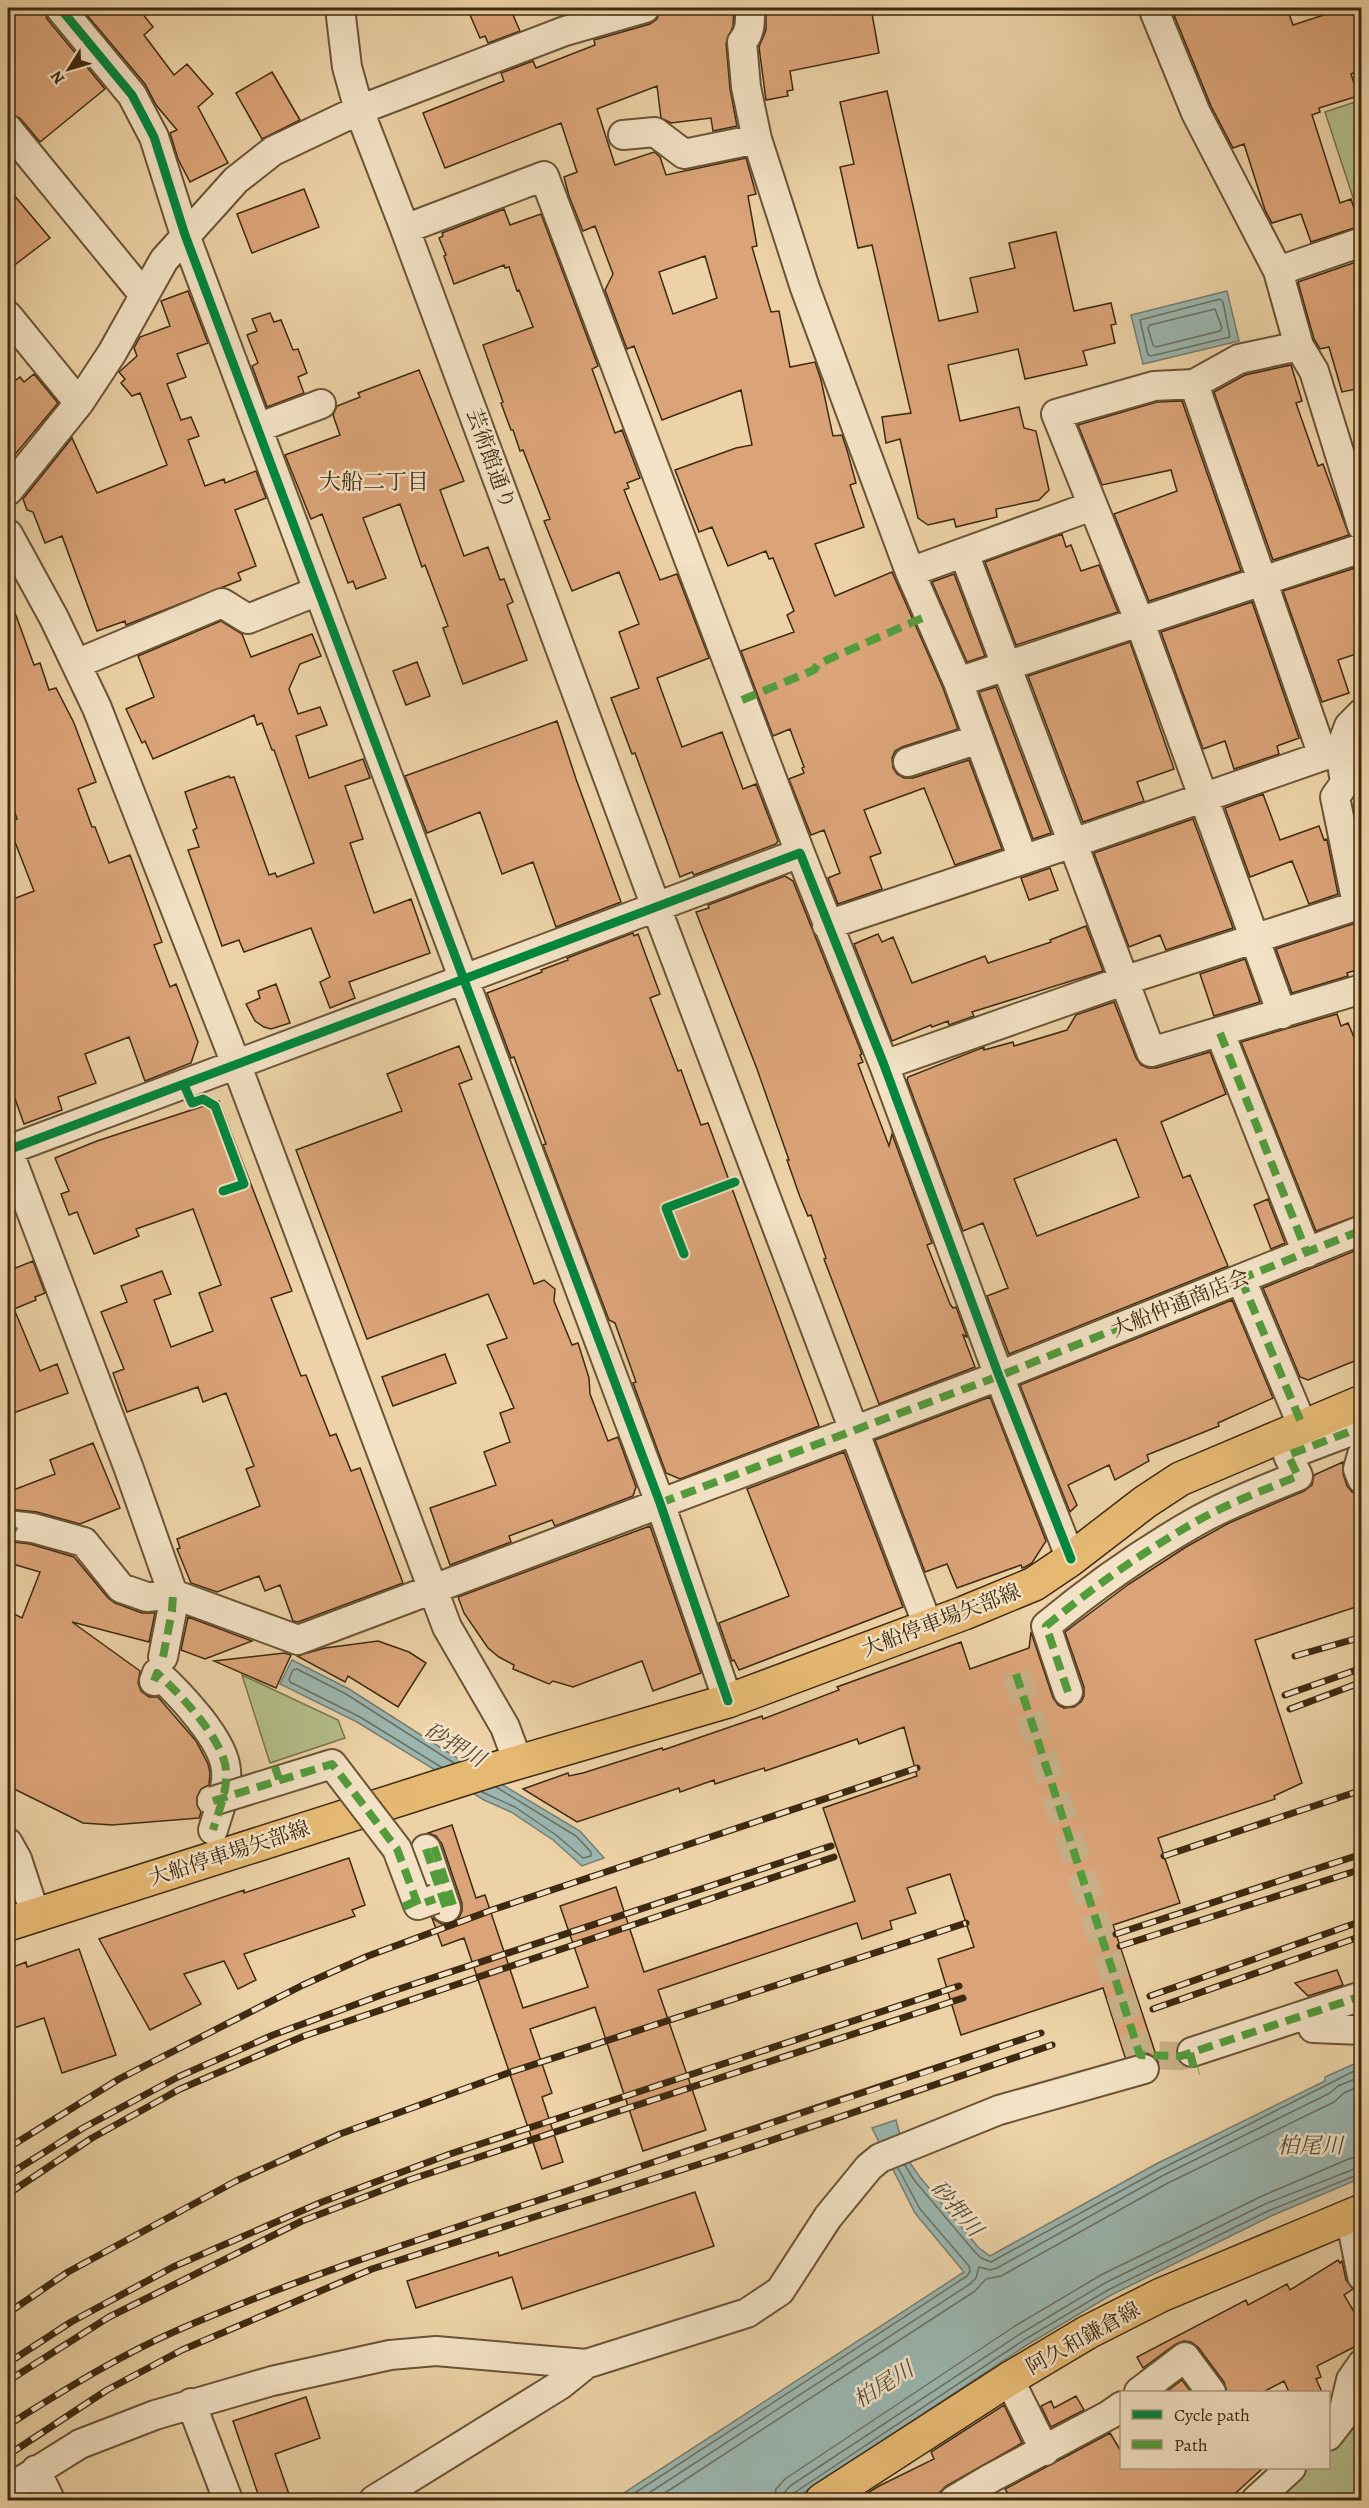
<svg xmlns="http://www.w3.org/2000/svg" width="1369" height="2508" font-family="Alegreya,'Noto Serif JP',serif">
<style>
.green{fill:#b3bd8a;stroke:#78744e;stroke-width:1.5}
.water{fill:#9bb6b0;stroke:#767e70;stroke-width:1.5}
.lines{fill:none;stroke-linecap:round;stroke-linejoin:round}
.shore{stroke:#6c7060;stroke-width:1.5}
.building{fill:#dba478;stroke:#3e2a11;stroke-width:1.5;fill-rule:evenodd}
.minor-tunnel{stroke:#c9b088;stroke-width:28;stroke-dasharray:28 14;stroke-linecap:butt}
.minor-casing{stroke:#6a5436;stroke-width:32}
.major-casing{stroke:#3e2a11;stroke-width:36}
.minor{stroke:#f3e2c5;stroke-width:28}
.major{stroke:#e6b973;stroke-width:33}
.rail-casing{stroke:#3e2a11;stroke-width:7}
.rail{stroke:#f3e2c5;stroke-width:4.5;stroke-dasharray:14;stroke-linecap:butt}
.minor-bridge-casing{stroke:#6a5436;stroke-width:32;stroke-linecap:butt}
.minor-bridge{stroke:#f3e2c5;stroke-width:28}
.quiet{stroke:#539c3c;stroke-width:8;stroke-dasharray:15 8;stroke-linecap:butt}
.cycleway-casing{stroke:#f3e2c5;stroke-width:13}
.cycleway{stroke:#00873e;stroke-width:9}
.labels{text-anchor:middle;stroke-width:5;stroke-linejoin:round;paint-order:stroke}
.street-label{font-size:21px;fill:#3e2a11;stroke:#f3e2c5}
.neighbourhood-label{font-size:22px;fill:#3e2a11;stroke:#f3e2c5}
.water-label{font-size:22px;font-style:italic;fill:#554d39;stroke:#f3e2c5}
</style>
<rect width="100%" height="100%" fill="#ecd2a6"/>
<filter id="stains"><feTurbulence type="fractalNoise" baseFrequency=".00333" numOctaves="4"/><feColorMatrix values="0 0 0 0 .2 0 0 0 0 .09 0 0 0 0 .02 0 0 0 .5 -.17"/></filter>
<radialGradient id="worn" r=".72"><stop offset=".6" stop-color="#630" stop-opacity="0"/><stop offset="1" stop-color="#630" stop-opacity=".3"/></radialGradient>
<path class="green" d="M1361,100H1362L1361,222L1325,112Z
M242,1675L338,1720L345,1738L270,1763Z
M1361,2380V2500H1271L1304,2468H1328L1329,2447Z"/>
<path class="water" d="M1227,291L1239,341L1143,364L1131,315Z
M292,1660L349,1689L449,1753L580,1831L604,1858L582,1866L553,1840L511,1812L484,1800L357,1722L280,1684Z
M1361,2061V2178L1271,2216L1111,2295L1027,2345L793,2500H613L964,2272L915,2213L872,2128L896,2120L906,2157L919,2176L978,2247L990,2256L1156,2164L1325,2081V2077Z"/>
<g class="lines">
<path class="shore" d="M1220,299L1223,302L1230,337L1151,356L1148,355L1140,320Z
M1215,309L1222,328L1220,331L1156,347L1153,345L1148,328L1150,325Z
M441,1767L360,1717L290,1682L289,1679L293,1670L297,1669L346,1694L454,1763
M482,1792L515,1807L556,1835L583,1858L591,1856V1852L576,1836L496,1787
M905,2165L914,2180L974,2251L981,2258L991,2262L1159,2170L1362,2067
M624,2500L967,2276L970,2271L969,2266L920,2209L898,2168
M638,2500L970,2284L976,2278L979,2267L990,2270L997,2268L1162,2176L1330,2093L1338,2086L1362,2076
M654,2500L975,2291L986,2279L1001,2276L1166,2184L1334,2102L1344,2093L1362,2085
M774,2500L776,2489L785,2479L1015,2326L1101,2275L1262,2196L1351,2158L1362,2157
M783,2500L784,2493L790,2486L1020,2334L1105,2283L1265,2204L1362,2166
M791,2500L794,2493L1024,2340L1108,2290L1268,2211L1362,2173"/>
</g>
<path class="building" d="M8,8H44L47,19L105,89L40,142L20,118L8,113Z
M81,8H138L153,27L144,35L174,75L187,64L213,94L198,107L228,163L190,182L178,159L170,133L177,130L156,105L145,84Z
M467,8H510L520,31L488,43L485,36L480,38Z
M661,8H734L733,26L726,43L730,89L737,126L713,131L711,118L671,123L661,118L657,86L597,109L615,165L654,152L660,157L666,175L746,158L756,194L748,196L757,246L752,247L771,312L779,311L790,367L815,362L821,380L833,436L842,435L847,450L856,483L850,485L864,527L815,544L835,596L892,572L943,688L958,729L902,747L895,751L892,758L893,768L897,774L904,778H913L969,760L1002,849L955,865L924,788L864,810L881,853L870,857L882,889L838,904L828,878L840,873L824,830L811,835L789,779L804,773L802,768L804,767L790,729L773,736L741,651L794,632L787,615L794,611L773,558L769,559L766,551L728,566L712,527L699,532L675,470L736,448L752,445L741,390L662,420L634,346L627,349L605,290L613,274L595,226L583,231L569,196L564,177L577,172L561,123L445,168L423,113L504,81L501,73L533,61L536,68L595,45L594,40L650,24L657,19ZM705,256L717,298L673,314L659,272Z
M766,8H871L879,53L790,71L793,90L787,91L788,96L766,100L759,47L766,30Z
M1220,8H1287L1293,25L1345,8H1351L1362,38V70L1351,74L1358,96L1319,108L1320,112L1312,115L1340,203L1351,199L1360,226L1311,242L1301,214L1272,223L1265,210L1244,144L1233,148L1211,106L1174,15Z
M272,72L300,120L262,139L236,93Z
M887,91L939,321L978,312L970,278L1015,268L1009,243L1056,232L1074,311L1111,303L1116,324L1111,325L1115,343L1083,351L1087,365L1025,379L1018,349L948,365L960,421L1019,407L1024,428L1036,431L1049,490L1039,500L996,509L997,517L956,527L954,519L928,525L918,518L900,439L886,443L882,417L911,413L872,245L858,248L840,167L854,164L840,102Z
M8,188L50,238L8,270Z
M304,189L319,227L252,253L237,214Z
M504,209L510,225L541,214L598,366L592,369L615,433L622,430L640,478L627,483L629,488L624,490L660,580L677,574L709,658L657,678L682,747L722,732L743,789L756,784L778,841L776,844L694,875L692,872L680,877L635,753L632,754L611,698L639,688L619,632L639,624L619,572L572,591L544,521L550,519L523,450L520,451L513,430H511L501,403L503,402L483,345L533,327L519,290L517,291L509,267L505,268L504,265L454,284L444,256L446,255L439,238L443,236L442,233Z
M1362,260V388L1342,392L1329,347L1320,349L1314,339L1298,282Z
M188,291L208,343L177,354L186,377L167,384L181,420L191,417L199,436L188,440L205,486L224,479L225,483L256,471L266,498L235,510L256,566L238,573L241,580L126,625L125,621L97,631L62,536L45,543L33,512L27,510L23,499L72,438L97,493L167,465L140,393L132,396L121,383L125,379L119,372L137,356L134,348L140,337L170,326L161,301Z
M270,313L274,322L281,320L293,350L298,349L307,373L298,377L304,393L267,407L252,366L258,363L247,335L257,331L252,319Z
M1291,365L1302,401L1296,403L1318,466L1323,464L1349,535L1273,560L1214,392L1245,375Z
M419,370L464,481L440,490L464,556L488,547L500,580L504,579L513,602L507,605L527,660L463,684L443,628L448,626L425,565L422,567L400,504L363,518L386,578L356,589L353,581L348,583L322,514L311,519L285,455L340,435L333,415L337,406L360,397L358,393Z
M34,374L58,403L8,463V386L20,377L24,382Z
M1182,401L1241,571L1149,601L1114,514L1177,491L1171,470L1102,485L1078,425L1157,402Z
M1062,534L1066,547L1071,545L1081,571L1099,565L1118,612L1016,645L985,562Z
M1355,568L1362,586V652L1338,660L1349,693L1322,702L1283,591Z
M954,574L985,656L967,662L932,582Z
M8,599H10L34,665L40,663L49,690L56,688L74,723L96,782L78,789L92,827H95L109,863L130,855L162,942L154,945L170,987L176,984L198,1042L191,1063L145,1081L129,1037L85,1054L96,1083L58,1097L62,1110L24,1124L8,1079V972L15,969L8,948V901L34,891L8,824L17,819L8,793Z
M1252,602L1299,738L1277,746L1279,754L1234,769L1225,741L1203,749L1161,632Z
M221,621L242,634L251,657L312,634L321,656L300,664L289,689L298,714L320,707L327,725L296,736L309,778L363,759L370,778L345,786L363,839L350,843L374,913L411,899L430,953L349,982L355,998L330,1008L320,982L330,977L311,928L244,952L239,940L222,946L188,850L199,847L193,830L197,828L185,792L229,776L230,778L234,777L269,875L275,873L277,877L314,863L274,750H272L262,723L257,725L254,715L153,759L145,741L142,743L126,709L154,697L138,656Z
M1130,642L1174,769L1137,782L1144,801L1083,822L1028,676Z
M417,662L430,696L406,705L393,671Z
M996,687L1051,833L1033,839L979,692Z
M557,721L576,779L621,902L556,927L533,862L502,874L480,812L427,833L405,776Z
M1263,794L1280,840L1319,826L1324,840L1327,839L1338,894L1309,904L1292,861L1250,877L1225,808Z
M1193,819L1233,928L1166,950L1160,935L1129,947L1094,853Z
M1050,868L1058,890L1029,900L1021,878Z
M785,876L793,881L862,1054L860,1055L863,1062L858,1064L889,1146L892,1134L932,1243L927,1245L950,1304L953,1308L956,1307L967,1337L963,1335L975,1367L879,1404L824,1259L826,1258L811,1215L808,1216L800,1197L787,1160H789L757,1069L696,912L709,908L708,905Z
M1362,921V968L1347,973L1348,976L1292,993L1276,949Z
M1086,926L1103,971L972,1012L974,1016L949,1025L948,1021L932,1027L931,1025L892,1041L854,944L878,934L882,942L893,937L912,983L985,956L988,963L1051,942L1050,940Z
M633,933L634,936L638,934L660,994L650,998L678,1071L681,1070L701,1125L708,1123L819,1426L680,1479L666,1473L633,1383L636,1382L615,1323L609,1320L543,1145L546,1144L514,1057L511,1058L487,993L542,972L541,970L568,960L567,958Z
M1245,959L1260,1002L1214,1016L1200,974Z
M276,984L290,1023L271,1029L264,1027L255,1021L246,1004L260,998L258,991Z
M1114,1002L1136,1058L1141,1065L1148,1068H1156L1210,1052L1226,1094L1161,1122L1183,1178L1190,1175L1228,1266L1009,1354L987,1296L1008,1288L983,1223L963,1231L907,1080L908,1077L984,1047V1050L1013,1042L1014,1046L1067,1030L1076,1015ZM1116,1139L1139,1197L1037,1236L1014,1179Z
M1337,1014L1341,1026L1348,1023L1362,1056V1214L1316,1231L1241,1042Z
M459,1046L472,1079L459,1084L534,1284L544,1280L555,1289L554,1301L572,1345L578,1343L589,1378L590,1394L608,1441L618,1437L636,1487L633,1496L555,1526L552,1520L509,1536L511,1542L450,1565L430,1508L496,1485L484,1452L510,1442L500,1413L514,1408L487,1345L507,1338L488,1294L367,1339L296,1150L402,1111L387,1074Z
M219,1101L292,1291L271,1298L301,1376L306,1375L330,1436L336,1434L351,1471L360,1468L403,1583L298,1622L293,1621L280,1585L265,1591L259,1576L217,1592L191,1583L177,1549L180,1548L177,1539L260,1506L246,1469L254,1466L226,1393L203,1402L198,1387L127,1412L113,1373L124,1369L101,1312L127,1302L121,1286L162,1271L171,1294L154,1300L171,1347L213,1331L199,1293L221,1285L193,1209L136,1229L139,1236L94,1254L77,1212L69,1215L61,1194L69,1191L55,1158L97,1141Z
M1268,1199L1285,1243L1271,1249L1254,1205Z
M1362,1248V1358L1308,1380L1300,1377L1263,1288Z
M33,1261L45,1293L35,1297L36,1300L14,1309L40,1371L57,1364L68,1393L8,1415V1271Z
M1232,1300L1273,1398L1218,1423L1219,1426L1147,1455L1149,1461L1115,1480L1109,1465L1068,1485L1077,1505L1070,1512L1020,1385Z
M445,1354L456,1383L393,1406L382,1377Z
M990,1397L1046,1541L1032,1563L1025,1567L1022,1568L1021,1565L957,1588L947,1564L925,1572L875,1440Z
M93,1443L120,1508L80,1524L37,1512L8,1509V1492L55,1474L50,1460Z
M844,1452L903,1607L739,1670L734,1660L732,1661L719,1623L789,1596L747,1489Z
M1343,1462V1474L1347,1486L1352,1492L1362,1495V1605L1255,1640L1302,1783L1274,1796L1275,1799L1158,1838L1180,1903L1113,1925L1156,2055L1176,2049L1177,2058L1181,2064L1188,2068L1160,2066L1156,2058L1147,2053L1125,2057L1103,1988L961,2035L938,1959L974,1947L950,1874L907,1888L916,1913L890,1921L892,1929L862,1939L857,1923L658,1990L706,2130L643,2151L595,2007L530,2029L552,2093L542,2097L563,2162L542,2169L464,1938L442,1946L432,1918L442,1924H451L459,1918L462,1911V1903L442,1844L436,1836L428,1833L452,1825L476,1898L485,1895L523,2008L588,1987L560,1906L616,1887L644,1972L855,1901L823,1808L917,1776L904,1727L859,1744L857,1739L765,1771L764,1768L715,1784L714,1780L680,1792L679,1788L577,1822L523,1789L568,1773L569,1776L583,1773L662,1748L663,1750L762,1716L763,1719L839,1690L837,1687L961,1642L970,1669L1029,1648L1031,1632L1053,1698L1058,1705L1064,1708L1074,1707L1081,1702L1084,1696V1687L1065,1632L1129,1584L1186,1547L1229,1523L1304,1491L1312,1485L1314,1475Z
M650,1526L701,1673L653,1691L642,1661L573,1687L553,1681L549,1684L513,1669L514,1665L499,1657L488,1648L464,1613L458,1597Z
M13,1542L30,1544L74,1557L108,1598L115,1603L142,1613H155L149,1642L72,1622L140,1671L138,1683L141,1691L149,1697H158L196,1741L208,1764L210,1773L209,1785L201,1789L197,1797V1805L201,1812L199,1818L112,1825L83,1823L8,1786V1611L22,1618L40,1572L9,1563L11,1554L8,1553V1549Z
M188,1617L252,1641L205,1659L181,1650Z
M378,1641L409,1652L426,1663L398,1707L348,1676L345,1682L297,1656L325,1648Z
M284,1653L291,1655L276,1688L214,1661Z
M349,1858L365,1905L352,1910L355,1916L244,1954L256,1980L238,1989L224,1961L184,1974L201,2004L150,2030L99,1939L244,1890V1893Z
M79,1949L116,2055L62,2073L44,2018L8,2030V1969L26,1962L27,1967Z
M1337,1970L1343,1985L1308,1996L1295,1983Z
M695,2192L714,2246L522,2309L512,2277L416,2308L407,2281L498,2252L499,2256Z
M1338,2260L1340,2263L1342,2261L1346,2280L1353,2289L1344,2295L1362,2325V2343L1317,2366L1321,2377L1316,2379L1322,2392H1289L1284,2381L1263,2392H1227L1224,2382L1198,2347L1191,2342L1184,2341L1176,2344L1143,2368L1137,2357L1246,2300L1248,2305L1287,2284L1290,2290Z
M1182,2380L1191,2392H1166Z
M1076,2396L1084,2410L1051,2427L1041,2406L1051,2401L1054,2408Z
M306,2397L320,2438L275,2454L291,2500H260L233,2421Z
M1004,2405L1022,2443L946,2486L939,2493L926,2500H856L879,2486L934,2459L931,2452Z
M1110,2433L1122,2453V2468H1263L1228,2500H1012L1005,2489Z"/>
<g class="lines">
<path class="minor-tunnel" d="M1016,1674L1140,2055L1181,2056L1192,2052"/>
<defs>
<path id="minor" d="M60,8L132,95L154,137L185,235L660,1503L728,1701
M340,8L347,67L359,110L405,229L656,907L928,1626
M750,8C750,21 751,32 742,42L746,87L757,139L805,288L910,572L958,682L1023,859
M1153,8L1196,113L1278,271L1299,346L1239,359L1194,384L1154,386L1056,414L1139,620L1282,1014
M8,129L144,295
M623,135L655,132L684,154L757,139
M405,229L544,176L800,853
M1278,271L1362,242
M8,316L79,403
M1299,346L1314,371L1362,526
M1194,384L1323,756
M257,428L321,404
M8,491L79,403L112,353L164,260L236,180L273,151L359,110L565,31L645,8
M8,534L54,618L97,708L243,1082L447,1627L505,1727L518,1762
M964,553L1151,1052L1362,989
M910,572L1092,506
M76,664L222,603L248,619L318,591
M958,682L1362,548
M1340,750L1345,783L1335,797L1357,904
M908,762L979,739
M827,925L1073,843L1340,750L1349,726L1362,713
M1220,1033L1307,1253
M884,1065L1126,980L1362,904
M8,1150L800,853L884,1065L999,1376L1071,1559
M8,1150L129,1469L173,1594L172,1611L163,1657
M1241,1279L1303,1427
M1362,1455L1358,1469L1362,1479
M8,1525L33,1528L84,1542L121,1588L147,1597L173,1594L298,1640L999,1376L1362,1230
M154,1681L157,1673C179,1693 225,1741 226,1771C228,1790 218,1812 213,1830
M1068,1692L1046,1626C1093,1587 1144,1551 1197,1521C1229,1503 1264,1490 1298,1476L1288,1455L1362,1427
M8,1843L17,1859L35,1914
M426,1849L446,1908
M1313,2028L1362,2030
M1192,2052L1362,1996
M1350,2216L1362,2276
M1009,2379L1045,2451
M1139,2392L1185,2357L1211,2392
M191,2403L228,2500
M1328,2436L1342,2418L1351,2380L1362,2364
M36,2470L50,2500
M8,2489L80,2444L155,2415L272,2381L390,2355L436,2351L586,2364L747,2313L780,2291L828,2217L869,2167L880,2158L999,2110L1144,2069
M374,2500L560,2385L586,2364
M954,2500L991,2478L1109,2415L1122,2406
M1256,2500L1291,2468"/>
<path id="major" d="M8,1924L488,1771L728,1701L964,1613L1034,1584L1071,1559L1145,1502L1180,1479L1362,1402
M822,2500L1009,2379L1088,2332L1161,2295L1362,2211"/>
</defs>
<use href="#minor" class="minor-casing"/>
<use href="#major" class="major-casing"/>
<use href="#minor" class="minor"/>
<use href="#major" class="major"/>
<defs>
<path id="rail" d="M1295,1656L1362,1637
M1285,1695L1362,1668
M1290,1709L1362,1682
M1164,1856L1362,1790
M1116,1934L1362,1854
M1120,1946L1362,1869
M1150,1996L1362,1921
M1153,2009L1362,1936
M8,2148L119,2079L303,1985L368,1956L492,1910L917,1768
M8,2175L83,2128L178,2077L273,2035L384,1994L831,1846
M8,2194L92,2138L180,2089L304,2036L834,1857
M8,2313L68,2272L236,2181L340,2134L508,2073L966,1923
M8,2363L71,2322L173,2267L322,2202L450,2154L959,1986
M8,2381L109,2317L302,2221L409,2180L963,1998
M8,2425C63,2391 118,2356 178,2330C307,2274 442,2232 576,2188C731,2137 886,2086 1041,2033
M8,2455L107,2390L182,2350L372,2269L734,2153L1052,2045"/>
</defs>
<use href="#rail" class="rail-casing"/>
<use href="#rail" class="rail"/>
<defs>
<path id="minor-bridge" d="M213,1801L332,1764L397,1849L418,1905L435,1899"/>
</defs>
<use href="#minor-bridge" class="minor-bridge-casing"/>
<use href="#minor-bridge" class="minor-bridge"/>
<path class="quiet" d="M742,700L814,670L818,664L929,615
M1220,1033L1307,1253
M1241,1279L1303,1427
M660,1503L999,1376L1362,1230
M8,1538L15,1526
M163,1657L172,1611L173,1594
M1016,1674L1140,2055L1181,2056L1362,1996
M154,1681L157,1673C179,1693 225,1741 226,1771C228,1790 218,1812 213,1830
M1068,1692L1046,1626C1093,1587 1144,1551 1197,1521C1229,1503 1264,1490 1298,1476L1288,1455L1362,1427
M275,1767L279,1779
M213,1801L332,1764L397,1849L418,1905L435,1899
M434,1847L453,1905
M426,1849L446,1908
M403,1907L416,1901
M1190,2053L1195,2072L1199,2071"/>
<defs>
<path id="cycleway" d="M60,8L132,95L154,137L185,235L660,1503L728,1701
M184,1085L192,1103L203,1099L215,1106L244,1184L223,1191
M8,1150L800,853L884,1065L999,1376L1071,1559
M684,1254L666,1208L735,1182"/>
</defs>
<use href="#cycleway" class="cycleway-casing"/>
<use href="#cycleway" class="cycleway"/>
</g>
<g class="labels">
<g class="street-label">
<text transform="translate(491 459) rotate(70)" y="7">芸術館通り</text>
<text transform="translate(1180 1303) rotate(-22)" y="7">大船仲通商店会</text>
<text transform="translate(941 1620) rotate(-21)" y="7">大船停車場矢部線</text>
<text transform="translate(229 1853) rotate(-18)" y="7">大船停車場矢部線</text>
<text transform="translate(1083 2338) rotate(-29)" y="7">阿久和鎌倉線</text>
</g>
<g class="neighbourhood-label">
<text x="374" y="489">大船二丁目</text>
</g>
<g class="water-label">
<text transform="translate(455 1744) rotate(30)" y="8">砂押川</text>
<text x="1310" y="2153">柏尾川</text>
<text transform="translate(957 2208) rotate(49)" y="8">砂押川</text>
<text transform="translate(883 2384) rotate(-32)" y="8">柏尾川</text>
</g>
</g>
<rect width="1369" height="2508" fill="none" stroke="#ecd2a6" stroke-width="30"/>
<rect x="9" y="9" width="1351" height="2490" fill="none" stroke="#3e2a11" stroke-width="3"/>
<rect x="15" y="15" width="1339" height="2478" fill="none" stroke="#3e2a11" stroke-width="1.5"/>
<rect x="1120" y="2391" width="210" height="78" fill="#f3e2c5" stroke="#ab987d" stroke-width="1.5"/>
<rect x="1132" y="2410" width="30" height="9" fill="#00873e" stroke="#ab987d" stroke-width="1.5"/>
<text x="1174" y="2421" font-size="18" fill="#3e2a11">Cycle path</text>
<rect x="1132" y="2440" width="30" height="9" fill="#539c3c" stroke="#ab987d" stroke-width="1.5"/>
<text x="1174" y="2451" font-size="18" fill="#3e2a11">Path</text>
<g transform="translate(69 69) rotate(233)" stroke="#f3e2c5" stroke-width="4.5" paint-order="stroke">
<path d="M0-4.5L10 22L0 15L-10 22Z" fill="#3e2a11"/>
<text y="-9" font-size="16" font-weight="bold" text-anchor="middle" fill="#3e2a11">N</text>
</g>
<rect width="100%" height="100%" filter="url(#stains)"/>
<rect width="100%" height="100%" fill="url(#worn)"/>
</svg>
